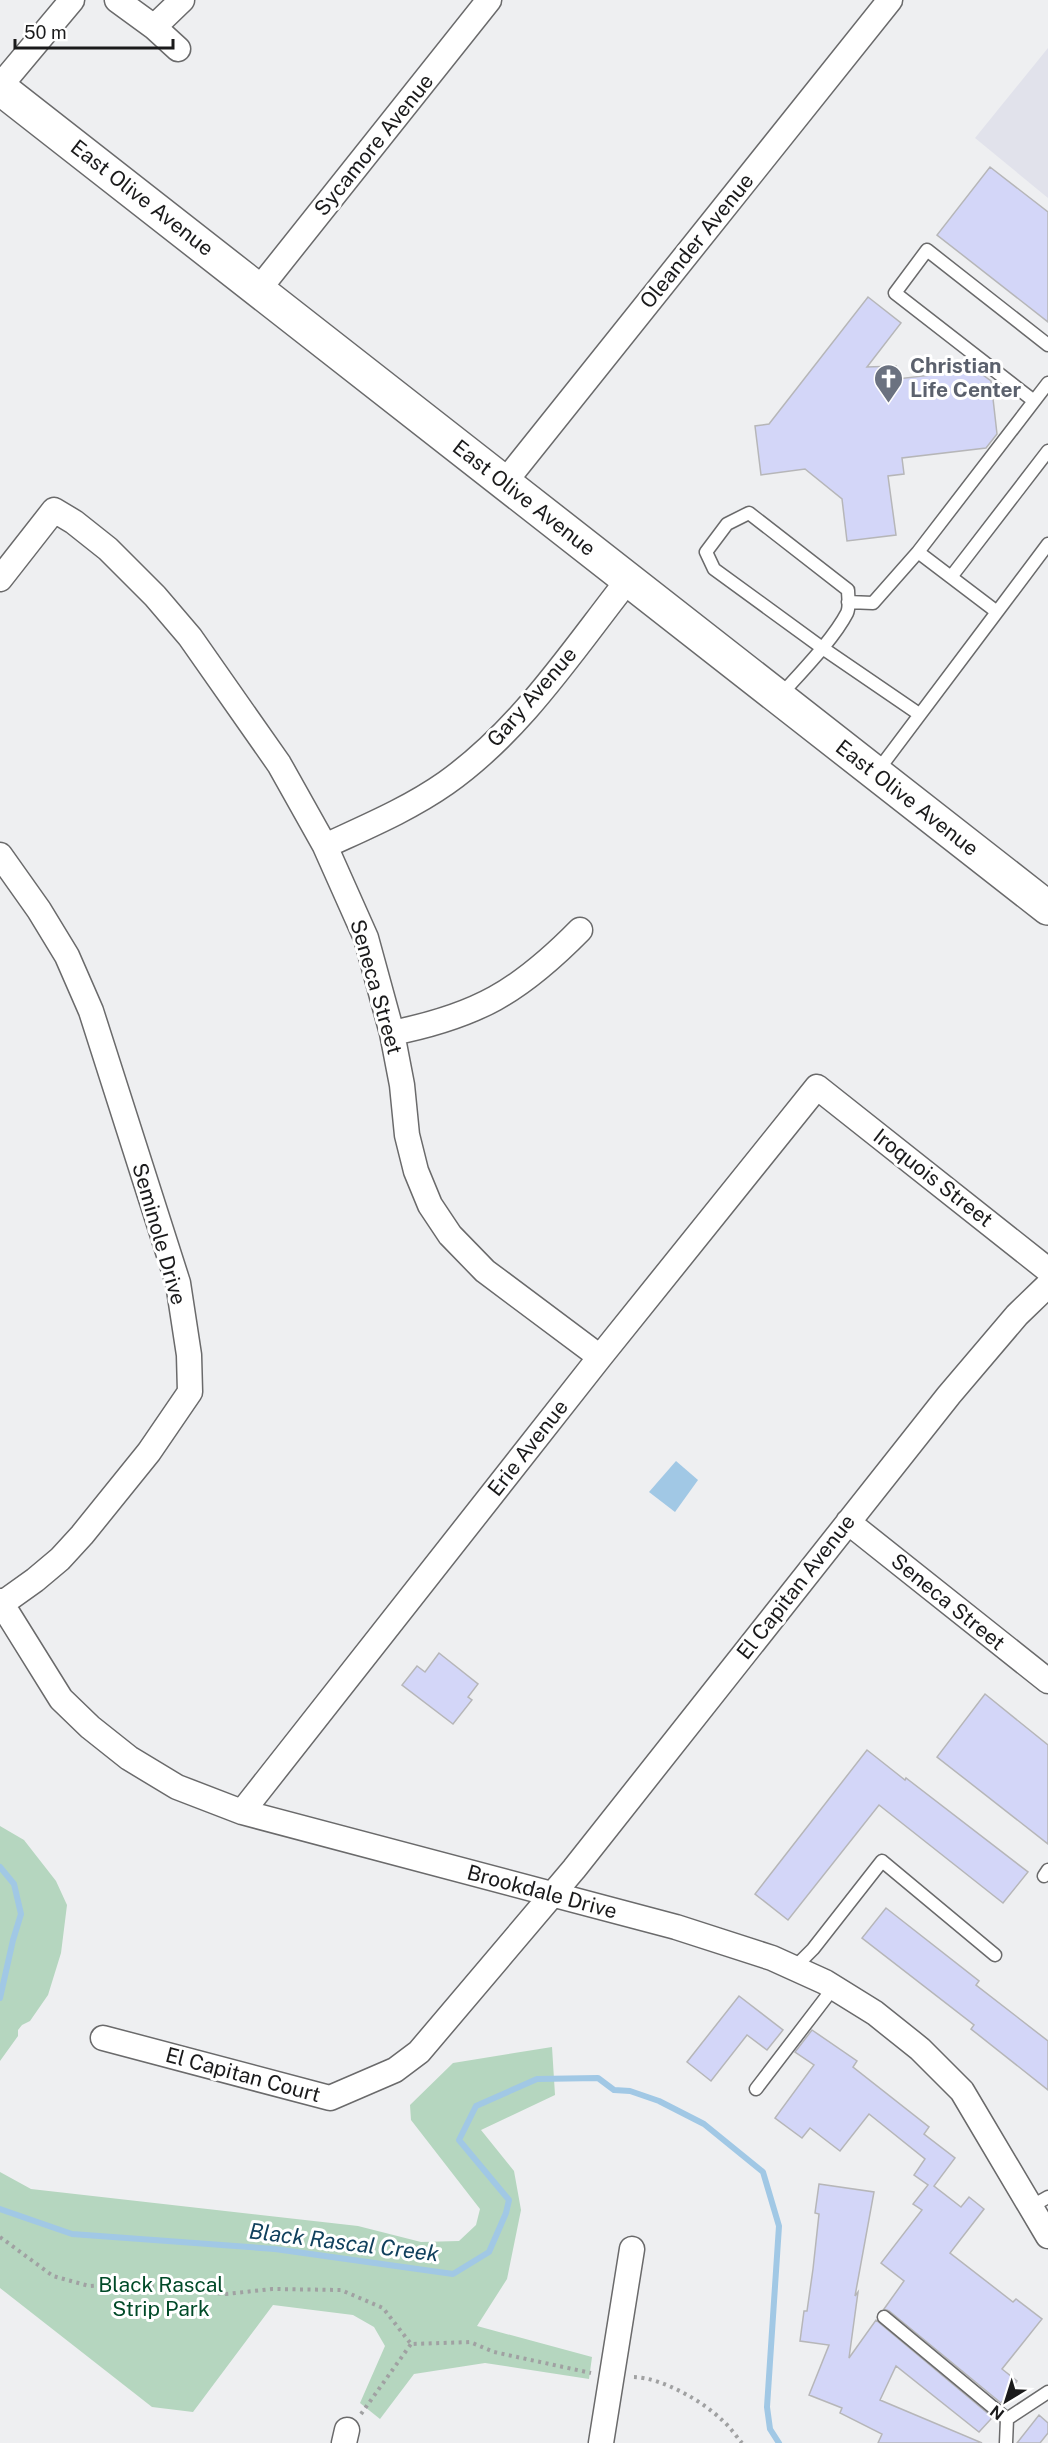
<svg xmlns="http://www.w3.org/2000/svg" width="1048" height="2443" font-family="'Public Sans',sans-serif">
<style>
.built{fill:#e1e2eb}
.green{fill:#b5d6bf}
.water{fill:#a1c8e5}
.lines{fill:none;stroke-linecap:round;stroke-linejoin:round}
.stream{stroke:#a1c8e5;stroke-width:6}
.building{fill:#d3d6f8;stroke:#b6b6b8;stroke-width:1.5}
.lane-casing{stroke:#6a6a6b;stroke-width:15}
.street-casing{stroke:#6a6a6b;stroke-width:27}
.secondary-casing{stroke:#6a6a6b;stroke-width:36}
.path{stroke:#a0a1a2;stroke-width:4;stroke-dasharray:3 4.5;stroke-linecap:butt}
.lane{stroke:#fff;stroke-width:12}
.street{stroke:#fff;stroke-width:24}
.secondary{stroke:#fff;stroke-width:33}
.labels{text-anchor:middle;stroke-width:6;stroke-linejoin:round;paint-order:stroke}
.street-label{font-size:21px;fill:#1a1a1b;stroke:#fff}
.worship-label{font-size:21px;font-weight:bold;fill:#5b616d;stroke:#fff;text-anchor:start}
.park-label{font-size:21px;fill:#004a28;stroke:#fff}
.water-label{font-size:22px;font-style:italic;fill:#11405d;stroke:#fff}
</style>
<rect width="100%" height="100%" fill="#eeeff1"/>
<path class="built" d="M1048,48V198L975,138Z"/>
<path class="green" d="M0,1826L24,1840L56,1881L67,1905L61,1953L48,1995L30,2021L22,2025L18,2030V2036L0,2061Z
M552,2047L555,2095L481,2130L514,2171L521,2210L507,2279L477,2326L592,2357L589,2379L485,2363L414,2374L380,2419L360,2403L385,2346L374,2327L353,2315L273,2305L193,2412L152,2407L0,2288V2172L31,2189L358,2226L421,2242L459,2241L476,2225L480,2209L411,2120L410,2105L453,2063Z"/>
<path class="water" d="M676,1461L698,1480L675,1512L649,1492Z"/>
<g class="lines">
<path class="stream" d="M0,1867L14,1884L21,1914L13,1940L0,1998
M0,2209L72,2234L275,2249L453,2274L489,2252L506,2213L509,2200L459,2140L476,2106L537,2079L598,2078L614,2090L630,2091L659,2101L704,2124L763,2172L779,2226L767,2407L770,2429L779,2443"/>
</g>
<path class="building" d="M990,167L1048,212V322L937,235Z
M868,297L901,323L867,367L896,366L897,379L976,370L991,381L997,434L986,448L902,458L904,474L888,476L896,535L847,541L842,499L805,469L761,475L755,426L769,424Z
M439,1653L478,1684L468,1697L472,1700L453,1724L402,1685L417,1666L425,1672Z
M985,1694L1048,1745V1844L937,1757Z
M867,1750L905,1780L906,1778L1028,1872L1003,1903L879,1805L788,1920L755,1894Z
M886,1908L979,1981L976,1985L1048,2041V2090L971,2029L974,2025L862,1938Z
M739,1996L783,2030L767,2050L747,2035L711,2081L687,2062Z
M812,2030L857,2061L853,2067L929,2127L924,2134L955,2158L934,2186L961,2207L969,2197L984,2209L950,2253L1013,2302L1016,2299L1042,2319L1002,2369L1017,2381L1001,2403L889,2311L884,2309L904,2281L881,2263L922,2210L913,2204L928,2185L914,2175L925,2159L869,2114L840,2151L810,2128L802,2138L775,2118L814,2065L795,2052Z
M819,2184L874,2192L855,2296L858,2292L849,2358L876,2320L991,2416V2419L979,2432L896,2366L880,2400L982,2443H878L882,2434L840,2413L842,2408L809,2395L829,2345L800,2341L804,2311H807L813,2269L819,2214L815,2213Z
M1039,2415L1048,2423V2433L1040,2443H1017Z"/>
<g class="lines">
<defs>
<path id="lane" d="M1034,401L895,293L927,250L1048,345
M918,552L1048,383
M951,577L1048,451
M848,602L873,603L918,552L997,612L876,773
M997,612L1048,544
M779,697C800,673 833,640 847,613C850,607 848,597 848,590L749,513L727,524L706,552L714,569L821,647L919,714
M1044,1876L1048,1870
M794,1968L813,1949L882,1861L995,1955
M756,2089L834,1987
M1032,2206L1048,2197
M884,2317L1007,2419
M1006,2443L1007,2419L1048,2392"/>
<path id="street" d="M117,0L154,27L178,49
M154,27L182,0
M0,86L72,0
M259,289L489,0
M504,483L890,0
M0,579L54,510L74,522L108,549L155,596L190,637L279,764L325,846L366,938L392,1033L402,1085L407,1135L416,1171L430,1205L450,1235L485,1271L600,1357
M325,846C366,827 409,809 446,783C521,730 572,651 628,580
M0,855L39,910L67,956L91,1011L178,1283L189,1355L190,1392L149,1452L82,1535L60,1559L35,1580L0,1605
M392,1033C477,1016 519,992 580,930
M848,1522L1048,1681
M0,1601L61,1699L90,1727L129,1758L177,1787L242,1812L676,1927L772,1958L825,1982L875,2013L920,2049L962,2091L1048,2236
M242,1812L600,1357L817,1087L1048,1270
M103,2038L330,2098L395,2070L419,2052L574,1869L949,1395L1017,1315L1048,1285
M344,2443L347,2430
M601,2443L632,2249"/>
<path id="secondary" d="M0,88L1048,908"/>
</defs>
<use href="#lane" class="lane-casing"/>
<use href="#street" class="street-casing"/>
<use href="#secondary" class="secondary-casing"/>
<path class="path" d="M0,2237L53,2276L89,2286L130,2284L226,2294L272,2289L341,2290L383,2308L411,2344L470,2342L494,2352L591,2373
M634,2377C662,2378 703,2401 723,2421C730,2427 736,2436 742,2443
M361,2414L411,2344"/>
<use href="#lane" class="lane"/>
<use href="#street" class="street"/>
<use href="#secondary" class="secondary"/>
</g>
<defs>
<symbol id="church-pin" viewBox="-11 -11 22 30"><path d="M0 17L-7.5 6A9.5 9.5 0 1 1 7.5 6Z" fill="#6b7280" stroke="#fff"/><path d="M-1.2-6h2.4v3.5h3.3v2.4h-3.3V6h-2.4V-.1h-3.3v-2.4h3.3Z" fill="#fff"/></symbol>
</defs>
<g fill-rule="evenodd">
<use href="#church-pin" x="872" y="362" width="33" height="45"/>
</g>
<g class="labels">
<g class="street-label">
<text transform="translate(374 145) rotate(-51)" y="7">Sycamore Avenue</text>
<text transform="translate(142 198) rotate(38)" y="7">East Olive Avenue</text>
<text transform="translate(697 241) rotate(-51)" y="7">Oleander Avenue</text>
<text transform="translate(524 498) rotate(38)" y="7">East Olive Avenue</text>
<text transform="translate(532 697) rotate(-49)" y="7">Gary Avenue</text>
<text transform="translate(907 798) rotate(38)" y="7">East Olive Avenue</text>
<text transform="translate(376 987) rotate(74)" y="7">Seneca Street</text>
<text transform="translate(933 1178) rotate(38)" y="7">Iroquois Street</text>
<text transform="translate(159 1234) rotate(74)" y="7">Seminole Drive</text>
<text transform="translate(528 1448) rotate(-52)" y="7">Erie Avenue</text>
<text transform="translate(796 1587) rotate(-52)" y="7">El Capitan Avenue</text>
<text transform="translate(948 1602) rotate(39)" y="7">Seneca Street</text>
<text transform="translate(542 1892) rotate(15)" y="7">Brookdale Drive</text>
<text transform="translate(243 2075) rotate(15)" y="7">El Capitan Court</text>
</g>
<g class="worship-label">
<text x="910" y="373">Christian<tspan x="910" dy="24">Life Center</tspan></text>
</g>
<g class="park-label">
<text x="161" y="2292">Black Rascal<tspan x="161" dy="24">Strip Park</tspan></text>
</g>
<g class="water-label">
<text transform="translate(344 2242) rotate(7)" y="8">Black Rascal Creek</text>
</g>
</g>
<g transform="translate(1006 2401) rotate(218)" stroke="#ffffff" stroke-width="4.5" paint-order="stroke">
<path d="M0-4.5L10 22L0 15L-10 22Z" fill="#1a1a1b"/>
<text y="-9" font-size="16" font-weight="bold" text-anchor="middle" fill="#1a1a1b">N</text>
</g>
<path d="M15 39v9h158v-9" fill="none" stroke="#1a1a1b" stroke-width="3"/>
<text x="24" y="39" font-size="18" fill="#1a1a1b" stroke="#ffffff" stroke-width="4.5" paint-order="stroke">50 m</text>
</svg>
